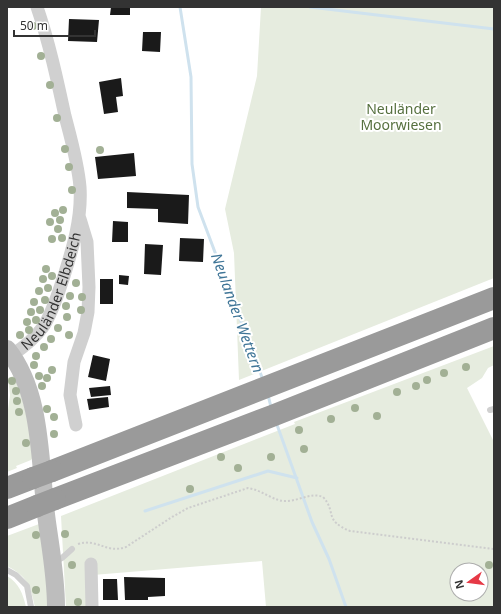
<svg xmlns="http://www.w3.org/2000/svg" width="501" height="614" font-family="'Noto Sans',sans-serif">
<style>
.green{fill:#e6ecdf;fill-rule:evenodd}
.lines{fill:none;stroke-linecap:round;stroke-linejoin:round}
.stream{stroke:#cfe2ee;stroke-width:3}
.building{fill:#1a1a1a}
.path{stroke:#cdcdcd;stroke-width:2;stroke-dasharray:2 2;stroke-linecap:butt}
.lane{stroke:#d0d0d0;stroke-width:6}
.street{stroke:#d0d0d0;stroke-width:13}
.secondary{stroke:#bdbdbd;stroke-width:18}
.highway{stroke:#9a9a9a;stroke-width:22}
.highway-bridge{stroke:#9a9a9a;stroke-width:22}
.tree{fill:#a2b095}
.labels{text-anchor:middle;stroke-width:4;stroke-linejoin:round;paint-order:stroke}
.park-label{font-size:14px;fill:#56703f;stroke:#fff}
.street-label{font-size:14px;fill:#333;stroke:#fff}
.water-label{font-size:15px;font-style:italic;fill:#3f7597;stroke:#fff}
</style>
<rect width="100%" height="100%" fill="#fff"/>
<path class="green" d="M261,7H494V278L239,380L234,253L225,209L257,76Z
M494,346V365L488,368L482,378L467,388L494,442V607H266L262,561L93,575L95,607H66L61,516L295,424L294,422ZM457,570H481V594H457Z
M16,375L36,452L31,460L16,466L17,468L7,472V417L10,395L8,378Z
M39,524L52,607H35C30,585 28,577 7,566V536Z
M7,576C19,583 23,594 26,607H7Z"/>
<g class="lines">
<path class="stream" d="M180,7L191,77L192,164L198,207L263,380
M310,7L494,29
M268,395L271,407
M276,422L312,522L329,559L346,607
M145,511L268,471L297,478"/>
</g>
<path class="building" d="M111,7H130V15H110Z
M69,19L99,20L97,42L68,41Z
M143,32H161L160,52L142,51Z
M121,78L123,96L116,97L118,112L104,114L99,82Z
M134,153L136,176L98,179L95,157Z
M127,192L189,195L188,224L158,222V209L127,208Z
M113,221L128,222V242H112Z
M180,238L204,239L203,262L179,261Z
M145,244L163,245L161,275L144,274Z
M119,275L129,276L128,285L119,284Z
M100,279H113V304H100Z
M93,355L110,359L106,381L88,377Z
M110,386L111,395L91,397L89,388Z
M108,397L109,407L89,410L87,399Z
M124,577L165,578V596L148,597V600H125Z
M103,579H117L118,600H103Z"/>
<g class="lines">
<path class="path" d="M7,387V405
M78,544C98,538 106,554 126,547L172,517L188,508L248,488C262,490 275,502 286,501C299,501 311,492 323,497C337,512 323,520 350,531L494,549"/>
<path class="lane" d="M490,410L494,409
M55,562L62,558L72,549
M7,570L16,575L27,586L31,607"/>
<g class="street">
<path id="s1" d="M12,355C24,347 35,338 43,327C53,312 58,293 64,276C73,247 82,218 80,187C78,163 71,139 65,116C57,79 49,42 37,7"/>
<path d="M76,425L70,395L74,362L84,333L88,312L89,287L87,242L80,219"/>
<path d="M91,564L92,607"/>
</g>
<path class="secondary" d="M7,349C44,395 39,467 47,522C51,551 56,578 56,607"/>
<path class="highway" d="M52,471L494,298
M7,488L33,478
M55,499L272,416L494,328
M7,518L37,506"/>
<path class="highway-bridge" d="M33,478L52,471
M37,506L55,499"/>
</g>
<g class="tree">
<circle cx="33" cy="26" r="4"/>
<circle cx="41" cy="56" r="4"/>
<circle cx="50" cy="85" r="4"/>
<circle cx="57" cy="118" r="4"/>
<circle cx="65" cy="149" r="4"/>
<circle cx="100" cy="150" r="4"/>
<circle cx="69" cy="167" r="4"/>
<circle cx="72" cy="190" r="4"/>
<circle cx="63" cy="210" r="4"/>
<circle cx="55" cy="213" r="4"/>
<circle cx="60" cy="220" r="4"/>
<circle cx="50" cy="222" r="4"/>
<circle cx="58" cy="229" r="4"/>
<circle cx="62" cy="238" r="4"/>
<circle cx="52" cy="239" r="4"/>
<circle cx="46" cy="269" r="4"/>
<circle cx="52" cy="276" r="4"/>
<circle cx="43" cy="279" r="4"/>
<circle cx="76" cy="283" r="4"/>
<circle cx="48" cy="288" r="4"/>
<circle cx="39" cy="291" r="4"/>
<circle cx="70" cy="296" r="4"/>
<circle cx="82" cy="297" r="4"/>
<circle cx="45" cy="300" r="4"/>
<circle cx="34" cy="302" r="4"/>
<circle cx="66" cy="306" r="4"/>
<circle cx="40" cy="310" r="4"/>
<circle cx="81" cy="310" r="4"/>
<circle cx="31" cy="312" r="4"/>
<circle cx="67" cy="317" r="4"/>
<circle cx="36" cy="320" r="4"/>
<circle cx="27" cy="322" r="4"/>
<circle cx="58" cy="328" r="4"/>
<circle cx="29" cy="330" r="4"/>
<circle cx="20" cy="335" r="4"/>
<circle cx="69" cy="335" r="4"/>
<circle cx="51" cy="339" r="4"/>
<circle cx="44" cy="347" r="4"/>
<circle cx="36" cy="356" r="4"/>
<circle cx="34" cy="365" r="4"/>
<circle cx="466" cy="367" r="4"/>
<circle cx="52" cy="370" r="4"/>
<circle cx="444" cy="373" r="4"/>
<circle cx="39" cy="376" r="4"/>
<circle cx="47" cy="378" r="4"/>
<circle cx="427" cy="380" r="4"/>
<circle cx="12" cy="381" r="4"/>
<circle cx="42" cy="386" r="4"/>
<circle cx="416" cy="386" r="4"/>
<circle cx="16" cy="391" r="4"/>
<circle cx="397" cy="392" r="4"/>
<circle cx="17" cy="401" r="4"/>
<circle cx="355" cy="408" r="4"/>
<circle cx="47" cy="409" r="4"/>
<circle cx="19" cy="412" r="4"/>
<circle cx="377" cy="416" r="4"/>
<circle cx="54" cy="417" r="4"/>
<circle cx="331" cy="419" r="4"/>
<circle cx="299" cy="430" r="4"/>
<circle cx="54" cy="434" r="4"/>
<circle cx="26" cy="443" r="4"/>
<circle cx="304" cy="449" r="4"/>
<circle cx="221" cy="457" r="4"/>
<circle cx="271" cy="457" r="4"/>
<circle cx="238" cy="468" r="4"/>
<circle cx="190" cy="489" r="4"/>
<circle cx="65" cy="534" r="4"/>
<circle cx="36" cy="535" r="4"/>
<circle cx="72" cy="565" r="4"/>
<circle cx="489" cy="565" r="4"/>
<circle cx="36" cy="590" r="4"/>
<circle cx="78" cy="602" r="4"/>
</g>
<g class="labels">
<g class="park-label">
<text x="401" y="114">Neuländer<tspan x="401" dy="16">Moorwiesen</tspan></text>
</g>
<g class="street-label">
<text dy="5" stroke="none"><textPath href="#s1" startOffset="78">Neuländer Elbdeich</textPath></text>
</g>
<g class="water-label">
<text transform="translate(237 313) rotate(70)" y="5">Neulander Wettern</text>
</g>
</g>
<rect width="501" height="614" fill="none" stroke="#333333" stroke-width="16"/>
<g transform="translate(469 582) rotate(256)"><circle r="19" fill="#ffffff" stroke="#adadad"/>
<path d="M0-3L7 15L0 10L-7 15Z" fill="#e63946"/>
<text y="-6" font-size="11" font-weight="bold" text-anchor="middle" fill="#333333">N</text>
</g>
<path d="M14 30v6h81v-6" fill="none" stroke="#333333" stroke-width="2"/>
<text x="20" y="30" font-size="12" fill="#333333" stroke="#ffffff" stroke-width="3" paint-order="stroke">50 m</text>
</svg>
